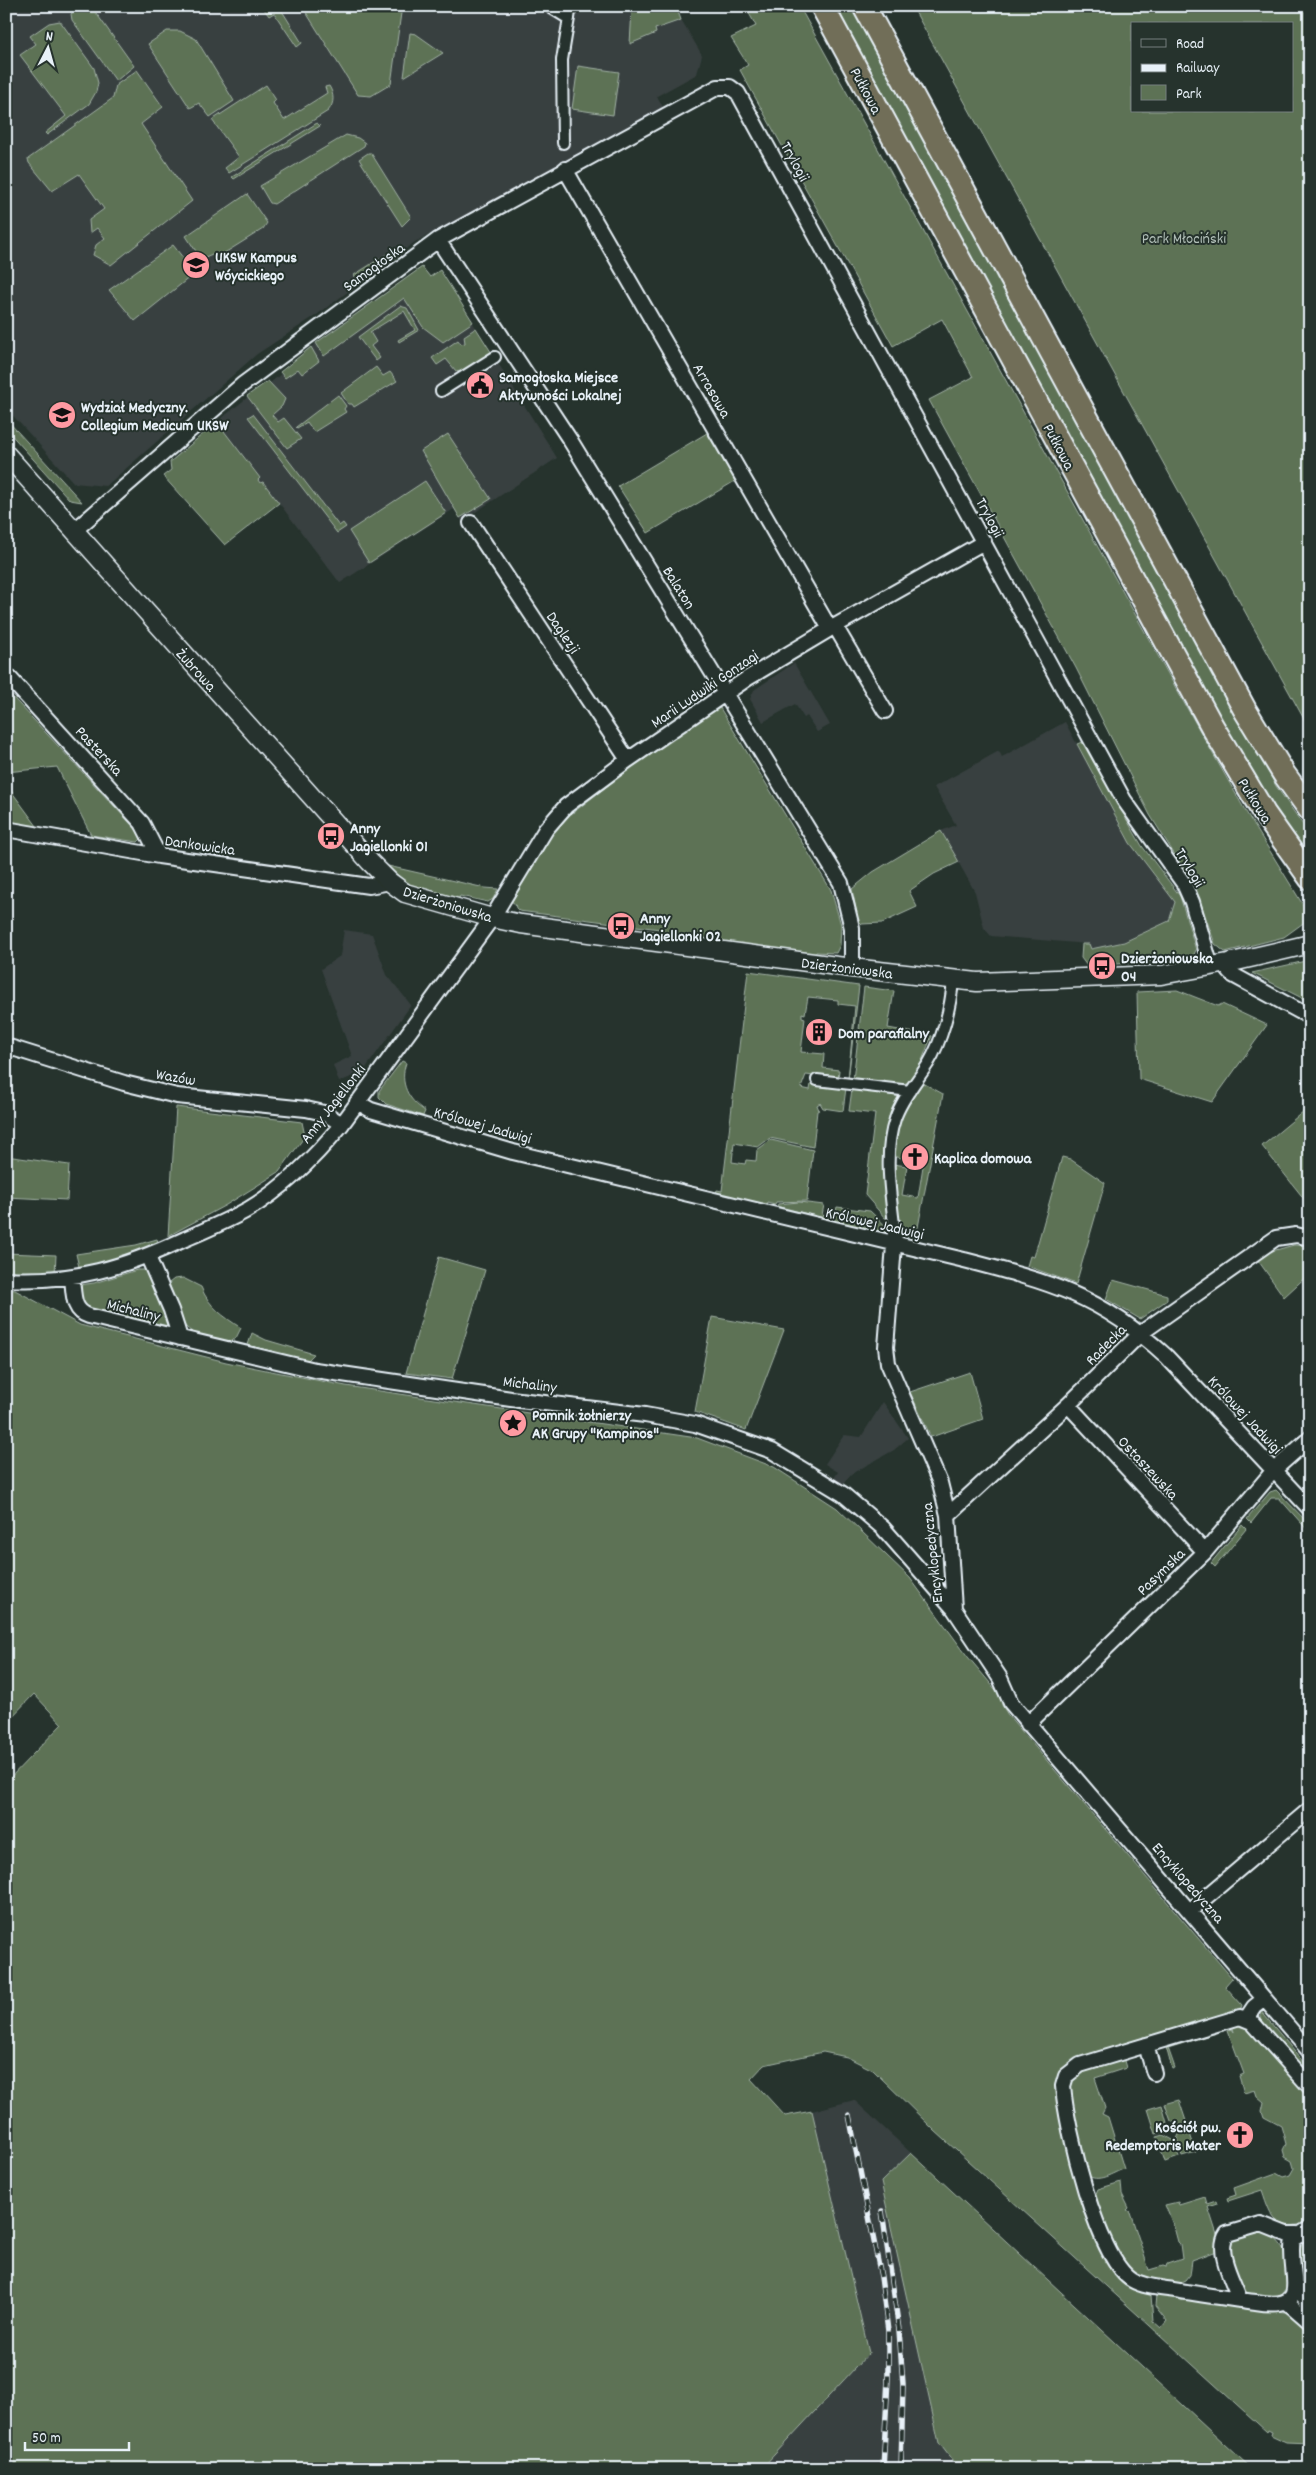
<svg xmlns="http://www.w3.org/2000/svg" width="1316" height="2475" font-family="Dekko,sans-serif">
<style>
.built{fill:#384040}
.green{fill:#5d7255;stroke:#a2b2a6;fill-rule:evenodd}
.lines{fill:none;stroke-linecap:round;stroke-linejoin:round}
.pedestrian-casing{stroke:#e8f1f8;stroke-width:14}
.minor-casing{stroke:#e8f1f8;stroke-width:18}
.tertiary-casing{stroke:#e8f1f8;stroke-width:21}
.trunk-casing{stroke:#e8f1f8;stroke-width:26}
.pedestrian{stroke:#26332d;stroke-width:10}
.minor{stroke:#26332d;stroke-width:14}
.tertiary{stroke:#26332d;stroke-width:18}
.trunk{stroke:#716e59;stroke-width:22}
.rail-casing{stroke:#e8f1f8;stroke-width:5.5}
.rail{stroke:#26332d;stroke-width:4;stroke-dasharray:11;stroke-linecap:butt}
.labels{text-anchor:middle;stroke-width:4;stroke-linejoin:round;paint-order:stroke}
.street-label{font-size:16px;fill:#e8f1f8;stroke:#26332d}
.park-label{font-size:16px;fill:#b0beb7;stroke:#26332d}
.poi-label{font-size:16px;font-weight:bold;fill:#e8f1f8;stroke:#26332d;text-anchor:start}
</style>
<rect width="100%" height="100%" fill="#26332d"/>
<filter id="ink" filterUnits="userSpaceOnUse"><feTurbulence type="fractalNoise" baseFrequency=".02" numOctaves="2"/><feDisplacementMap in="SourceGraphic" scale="10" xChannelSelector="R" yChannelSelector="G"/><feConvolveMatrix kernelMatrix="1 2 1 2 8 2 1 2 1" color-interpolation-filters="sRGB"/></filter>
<g filter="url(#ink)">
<path class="built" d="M6,6H677L682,21L702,55L697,74L657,96L665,111L561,167L415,242L318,314L257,354L106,486L74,483L6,408Z
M422,267L430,277L440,270L557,458L462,521L454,509L340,583L263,482L260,484L258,480L260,478L217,422L268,381L270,383L281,374L280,372L311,347Z
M794,663L830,725L817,732L807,716L804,718L795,704L763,722L750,699L754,690Z
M1065,722L1130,843L1175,902L1169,921L1124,942L1091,949L1088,944L991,936L984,928L975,892L941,831L956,825L934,787L999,751L1002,757Z
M344,930L372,934L387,975L411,1005L363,1072L339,1082L333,1065L352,1056L321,969L340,956Z
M883,1402L908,1438L894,1450L851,1474L843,1484L834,1478L838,1472L825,1464L844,1435L861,1437Z
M854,2100L911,2153L881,2183L939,2442L959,2469H761L869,2353L812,2111Z"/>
<path class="green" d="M78,6H91L134,66L116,81L72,20L71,14Z
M269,6H279L302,43L297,47L274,13L269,16L264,9Z
M302,6H402L391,84L371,96L358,95Z
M638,6H647L649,11L663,6H676L681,20L655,29L656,33L630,44L632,9Z
M745,6H799L1183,701L1246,812L1308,913L1306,921L1284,937L1225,952L1215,944L1196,889L1150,815L1076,668L929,400L973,377L942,319L893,346L740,70L748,65L731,38L756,26Z
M831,6H855L1276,786L1310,835V865L1250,774Z
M912,6H1310V730ZM1132,24H1292V111H1132Z
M60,21L94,68L98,83L96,92L89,104L47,135L45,133L66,116L20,55L36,44L30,36L49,23Z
M167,31H180L196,39L234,101L210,117L199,103L190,108L148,44Z
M410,33L416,34L443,53L404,77Z
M578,66L619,72L613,115L572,109Z
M137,70L163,107L141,124L192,201L111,265L93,255L96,245L105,238L97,228L90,233L89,220L104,209L79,174L52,191L29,163L28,159L113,98L116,85Z
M266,85L276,100L273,103L284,120L327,93L325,87L329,86C334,94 335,103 328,111L229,173L225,168L239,157L212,120Z
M317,123L320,126L234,179L232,177Z
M346,135L358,138L365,143L364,146L274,204L270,203L260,186Z
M368,153H371L411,217L402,226L359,159Z
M247,194L267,223L263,229L215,259L212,254L201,259L186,236Z
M173,245L195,273L135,321L109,290Z
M395,249L399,255L359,282L354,275Z
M422,267L430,277L440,270L473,322L443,342L423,327L404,298L324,356L316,343Z
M400,306L407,308L419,330L399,342L398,340L415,330L404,311L370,332L376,342L371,346L380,358L376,361L358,337Z
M476,328L493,355L463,373L456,371L446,359L437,365L432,358L458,340L461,344L465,343L464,336Z
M311,347L319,361L302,374L298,369L285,378L280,372Z
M376,367L383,376L390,372L397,381L354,407L352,404H348L341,393Z
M268,381L285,399L282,406L272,415L278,422L284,418L301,439L287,448L247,396Z
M338,395L346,406L344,409L346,412L314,432L307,422L297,428L296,427Z
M253,414L339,526L343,523L346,527L337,533L248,417Z
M6,419L82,502L70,500L6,429Z
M217,422L260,478L258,480L260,483L263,482L279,503L225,545L163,476L171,470L170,462Z
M707,433L735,481L648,533L618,486Z
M448,434L491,499L460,518L421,451Z
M425,481L446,513L369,563L349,531Z
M6,690L141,835V839L138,842L91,835L57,767L6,772Z
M720,708L831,890L841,925L840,945L836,953L816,952L815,956L660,935V929L519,911L516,908L515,904L511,901L545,842L561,822L629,769L714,710Z
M1082,742L1142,846L1180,896L1196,950L1192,959L1087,966L1081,958L1082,944H1089L1091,949L1124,942L1169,921L1175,902L1130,843L1077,744Z
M6,784L37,826L32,828L15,824L6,805Z
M941,831L959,862L934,874L909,891L917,907L882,923L862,924L858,920L852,889L873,872Z
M388,866L485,888L498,889L493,899L488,902L460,896L458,900L408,884Z
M1310,960V1002L1252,973Z
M748,971L859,986L848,1080L855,1006L838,1004V1000L808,997L805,1014L802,1013V1017L805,1018L801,1052L824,1054L823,1068L839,1070L838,1079L806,1075L801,1088L810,1090L811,1084L846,1088L843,1111L823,1108L820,1103L817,1105L819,1110L817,1111L813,1147L770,1138L758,1147L734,1143L732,1162L745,1164L746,1160L756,1161L757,1150L771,1140L813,1150L807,1201L776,1202L775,1204L767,1202L766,1205L716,1193L717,1190L722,1191Z
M864,987L894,991L888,1028L932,1036C926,1049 920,1068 913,1078C905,1091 866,1082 853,1080Z
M1177,990L1218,1006L1222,1004L1267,1025L1212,1102L1139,1079L1137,992Z
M402,1061L406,1063C399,1083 408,1100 425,1111L423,1116L386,1104L379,1097V1091Z
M923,1083L943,1094L916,1238L899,1233L893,1164L907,1166L902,1195L918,1198L926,1147L908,1144L906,1159L893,1156V1152L899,1116L919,1084Z
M852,1089L902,1097L895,1109L890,1217L885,1218L865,1195L875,1114L849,1111Z
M1310,1106V1204L1309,1205L1262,1146Z
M176,1107L302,1122L305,1136L279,1172L226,1205L168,1236Z
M6,1156L69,1165L67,1200L6,1197Z
M1062,1157L1070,1159L1105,1183L1076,1284L1027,1266L1030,1256L1034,1257Z
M799,1202L824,1205L822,1215L831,1217L830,1220L777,1206L778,1204Z
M837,1207L870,1211L891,1231L883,1232L833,1221Z
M157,1239L159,1245L157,1247L82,1270L79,1267L76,1254L136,1245Z
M1294,1245L1310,1246V1273L1284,1297L1257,1259L1265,1253Z
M6,1253L56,1255L55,1274H6Z
M439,1257L485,1270L452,1379L406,1373Z
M137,1270H146L161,1299L169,1330L87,1310L80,1303V1285L94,1283Z
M183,1278L201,1287C209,1307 223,1316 241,1328L236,1338L228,1344C178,1331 185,1331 169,1283L174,1279Z
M1113,1280L1167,1295V1300L1140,1319L1106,1299Z
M6,1289L15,1290L80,1325L226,1362L346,1386L697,1438L774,1467L837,1508L910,1578L968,1657L1001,1696L1002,1705L1008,1715L1232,1978L1225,1986L1242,2005L1241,2008L1075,2062L1061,2072L1057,2088L1078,2190L1109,2262L1151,2295L1153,2321L1161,2328L1167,2321L1155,2306L1156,2295L1159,2293L1284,2312L1294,2315L1310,2329V2443L1286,2442L1271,2435L1272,2432L1268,2430L1267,2432L935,2131L873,2070L847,2057L823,2052L764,2065L751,2079L785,2116L812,2111L869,2353L761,2469H6V1782L62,1724L34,1694L6,1723Z
M712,1317L784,1330L746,1430L695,1412Z
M252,1333L266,1340L314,1354L307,1361L247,1348Z
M970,1372L983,1419L931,1437L910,1392Z
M1276,1490L1310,1525V1533L1279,1498H1271L1251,1523L1247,1519L1270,1492Z
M1242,1525L1246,1529L1215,1567L1211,1563Z
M1260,2010L1310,2070V2079L1262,2023Z
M1235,2025L1251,2030L1310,2097V2222C1276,2232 1272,2220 1262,2190L1228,2201L1227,2198L1236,2195L1234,2188L1276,2173L1283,2177L1290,2175L1294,2168L1292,2161L1285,2157L1283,2150L1286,2144L1281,2126L1264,2117L1262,2111L1264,2102L1257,2096L1255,2090L1244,2093L1239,2076L1244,2074L1228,2031L1232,2029L1234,2032L1233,2028L1168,2048L1175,2068L1172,2069L1166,2047Z
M1123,2057L1126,2068L1095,2078L1105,2108L1102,2114L1108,2117L1124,2169C1113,2172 1098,2185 1086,2174L1070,2098V2085L1074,2078L1083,2070Z
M1179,2100L1187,2124L1180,2126L1171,2121L1165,2104Z
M1162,2105L1167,2123L1163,2132L1156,2134L1148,2109Z
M1188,2128L1196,2152L1182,2156L1177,2139L1181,2130Z
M1164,2135L1173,2140L1179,2157L1165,2162L1157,2137Z
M911,2153L1252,2469H959L939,2443L881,2182Z
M1121,2182L1122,2194L1129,2208L1127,2210L1130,2212L1149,2270L1163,2266L1166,2267L1167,2264L1182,2259L1180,2244L1178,2242L1174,2227L1165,2205L1178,2202L1179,2205L1205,2197L1207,2204L1216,2201L1217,2204L1208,2207L1220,2244L1217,2251L1192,2260L1190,2275L1186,2280L1177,2284L1137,2276L1120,2259L1094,2198L1098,2189Z
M1258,2232C1286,2231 1301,2281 1278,2297L1244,2293L1227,2248L1229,2241Z
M1310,2235V2289C1303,2271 1291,2249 1310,2235Z"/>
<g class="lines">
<defs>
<path id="pedestrian" d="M548,6L569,19
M563,143L562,60L571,6
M441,391L495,357
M817,1080L910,1091
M895,1233C891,1196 883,1154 895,1119C901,1100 917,1081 928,1064C942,1041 951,1007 953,980"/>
<path id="minor" d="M565,169L830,629
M438,240L570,440L841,883L852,928V968
M471,523L628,760
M74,531L242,385L438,240L718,87H730L738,93L1124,800L1184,884L1192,902L1211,967
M835,626L885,711
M6,674L142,823L159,856
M6,829L159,856L369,886L390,882
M1228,963L1229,971L1233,975L1310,1017
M6,1046L124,1083L177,1096L306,1109L324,1113L342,1124
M357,1102L371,1110L513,1152L964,1260C1049,1282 1100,1295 1166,1356L1310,1509
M895,1233L886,1347L888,1363L940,1483L948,1515L954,1609
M148,1257L171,1310L180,1338
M72,1278C74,1294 72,1311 89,1316L315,1370L511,1399L645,1415L695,1424L772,1451L843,1494L883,1528L954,1609L1000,1678L1011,1703L1310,2052
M6,1279C74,1283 125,1267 185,1239C206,1230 227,1221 247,1210C283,1189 316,1156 342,1124L492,918L546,829L566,806L628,760L748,678L835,626L984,542
M1068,1405L1205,1552
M948,1515L1068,1405L1141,1333L1276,1238L1296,1235L1310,1238
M1028,1724L1205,1552L1274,1470L1310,1438
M1191,1910L1310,1809
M1246,2019L1254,2007L1264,1999
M1146,2045L1154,2073
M1310,2087L1252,2022L1240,2017L1080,2065L1066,2076L1063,2086C1066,2127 1097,2259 1132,2280C1146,2288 1165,2288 1180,2291C1206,2295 1231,2299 1256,2302C1316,2312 1286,2273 1293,2239L1310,2228
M1298,2289L1310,2305
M1240,2300C1234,2283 1215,2251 1227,2234L1261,2224L1286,2234H1297
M1287,2302L1310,2322"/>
<path id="tertiary" d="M6,454L370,862L390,882L405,893L492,918L521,924L852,968L977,982L1161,975L1228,963L1310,944"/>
<path id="trunk" d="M822,6L1212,726L1264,813L1310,878
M864,6L1245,710L1284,774L1310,810"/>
</defs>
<use href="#pedestrian" class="pedestrian-casing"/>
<use href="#minor" class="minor-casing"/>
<use href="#tertiary" class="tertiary-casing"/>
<use href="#trunk" class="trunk-casing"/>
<use href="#pedestrian" class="pedestrian"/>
<use href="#minor" class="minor"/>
<use href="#tertiary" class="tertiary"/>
<use href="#trunk" class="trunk"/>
<defs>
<path id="rail" d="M849,2115L881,2277L888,2331V2379L883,2469
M882,2211L899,2330L903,2384L901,2469"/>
</defs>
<use href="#rail" class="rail-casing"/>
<use href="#rail" class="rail"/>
</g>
</g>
<defs>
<symbol id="university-disc" viewBox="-11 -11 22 22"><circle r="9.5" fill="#ff9aa2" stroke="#26332d"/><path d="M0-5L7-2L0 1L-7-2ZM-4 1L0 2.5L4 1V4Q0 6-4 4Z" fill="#111"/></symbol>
<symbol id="civic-disc" viewBox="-11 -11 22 22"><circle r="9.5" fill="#ff9aa2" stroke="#26332d"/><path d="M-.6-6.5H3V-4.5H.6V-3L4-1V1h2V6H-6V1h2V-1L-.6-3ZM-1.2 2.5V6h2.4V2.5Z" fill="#111"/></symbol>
<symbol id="bus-disc" viewBox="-11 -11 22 22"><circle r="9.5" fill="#ff9aa2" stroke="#26332d"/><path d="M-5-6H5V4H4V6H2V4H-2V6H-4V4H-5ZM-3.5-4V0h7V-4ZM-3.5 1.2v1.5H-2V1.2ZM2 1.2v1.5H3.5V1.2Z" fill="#111"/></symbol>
<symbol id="building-disc" viewBox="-11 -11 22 22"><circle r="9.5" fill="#ff9aa2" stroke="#26332d"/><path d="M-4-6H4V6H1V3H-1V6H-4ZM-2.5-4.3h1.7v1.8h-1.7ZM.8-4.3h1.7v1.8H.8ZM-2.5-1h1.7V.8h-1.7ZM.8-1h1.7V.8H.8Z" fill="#111"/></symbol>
<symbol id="church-disc" viewBox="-11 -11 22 22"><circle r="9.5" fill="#ff9aa2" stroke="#26332d"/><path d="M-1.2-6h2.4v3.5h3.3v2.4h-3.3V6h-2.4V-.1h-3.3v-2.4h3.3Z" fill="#111"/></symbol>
<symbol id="sight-disc" viewBox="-11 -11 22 22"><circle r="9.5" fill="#ff9aa2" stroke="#26332d"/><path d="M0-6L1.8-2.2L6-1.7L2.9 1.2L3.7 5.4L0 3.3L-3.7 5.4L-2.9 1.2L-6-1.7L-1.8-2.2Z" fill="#111"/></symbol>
</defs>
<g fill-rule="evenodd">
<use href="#university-disc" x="180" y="249" width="32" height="32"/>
<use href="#civic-disc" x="464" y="369" width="32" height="32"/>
<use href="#university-disc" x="46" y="399" width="32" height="32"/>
<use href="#bus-disc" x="315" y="820" width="32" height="32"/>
<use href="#bus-disc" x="605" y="910" width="32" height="32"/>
<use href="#bus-disc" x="1086" y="950" width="32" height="32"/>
<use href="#building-disc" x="803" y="1016" width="32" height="32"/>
<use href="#church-disc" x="899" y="1141" width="32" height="32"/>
<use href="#sight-disc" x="497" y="1407" width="32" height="32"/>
<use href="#church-disc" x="1224" y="2119" width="32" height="32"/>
</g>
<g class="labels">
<g class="street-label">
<text transform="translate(867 90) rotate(62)" y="6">Pułkowa</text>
<text transform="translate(796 161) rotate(61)" y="6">Trylogii</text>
<text transform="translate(373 266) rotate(-36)" y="6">Samogłoska</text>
<text transform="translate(713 390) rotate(60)" y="6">Arrasowa</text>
<text transform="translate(1060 446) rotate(62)" y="6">Pułkowa</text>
<text transform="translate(991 517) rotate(62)" y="6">Trylogii</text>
<text transform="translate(680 587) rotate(58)" y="6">Balaton</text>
<text transform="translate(564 632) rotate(56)" y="6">Daglezji</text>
<text transform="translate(197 669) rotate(48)" y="6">Żubrowa</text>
<text transform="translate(704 688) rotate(-34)" y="6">Marii Ludwiki Gonzagi</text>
<text transform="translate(100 750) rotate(47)" y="6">Pasterska</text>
<text transform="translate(1256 800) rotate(58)" y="6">Pułkowa</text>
<text transform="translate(200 844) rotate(8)" y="6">Dankowicka</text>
<text transform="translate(1191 867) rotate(59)" y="6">Trylogii</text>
<text transform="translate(448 903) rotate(17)" y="6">Dzierżoniowska</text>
<text transform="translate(847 967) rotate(7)" y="6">Dzierżoniowska</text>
<text transform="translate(176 1076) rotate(10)" y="6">Wazów</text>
<text transform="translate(332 1103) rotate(-52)" y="6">Anny Jagiellonki</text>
<text transform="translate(483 1124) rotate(16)" y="6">Królowej Jadwigi</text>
<text transform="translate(875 1222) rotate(13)" y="6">Królowej Jadwigi</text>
<text transform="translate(134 1309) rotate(14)" y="6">Michaliny</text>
<text transform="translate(1105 1344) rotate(-45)" y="6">Radecka</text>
<text transform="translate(530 1383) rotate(7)" y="6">Michaliny</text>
<text transform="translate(1246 1414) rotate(47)" y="6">Królowej Jadwigi</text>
<text transform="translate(1149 1467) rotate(47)" y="6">Ostaszewska</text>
<text transform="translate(931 1553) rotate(-96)" y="6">Encyklopedyczna</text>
<text transform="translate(1160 1571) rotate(-44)" y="6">Pasymska</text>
<text transform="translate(1189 1882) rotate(49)" y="6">Encyklopedyczna</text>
</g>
<g class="park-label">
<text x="1184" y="243">Park Młociński</text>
</g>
<g class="poi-label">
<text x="215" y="262">UKSW Kampus<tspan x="215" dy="18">Wóycickiego</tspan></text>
<text x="499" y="382">Samogłoska Miejsce<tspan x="499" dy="18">Aktywności Lokalnej</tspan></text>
<text x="81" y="412">Wydział Medyczny.<tspan x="81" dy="18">Collegium Medicum UKSW</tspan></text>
<text x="350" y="833">Anny<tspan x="350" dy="18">Jagiellonki 01</tspan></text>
<text x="640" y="923">Anny<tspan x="640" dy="18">Jagiellonki 02</tspan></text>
<text x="1121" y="963">Dzierżoniowska<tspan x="1121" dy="18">04</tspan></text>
<text x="838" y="1038">Dom parafialny</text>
<text x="934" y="1163">Kaplica domowa</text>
<text x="532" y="1420">Pomnik żołnierzy<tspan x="532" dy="18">AK Grupy "Kampinos"</tspan></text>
<text x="1221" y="2132" text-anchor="end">Kościół pw.<tspan x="1221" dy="18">Redemptoris Mater</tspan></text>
</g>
</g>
<rect width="1316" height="2475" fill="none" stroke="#26332d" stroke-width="25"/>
<rect x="12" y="12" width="1291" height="2450" fill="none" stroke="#e8f1f8" stroke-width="2" filter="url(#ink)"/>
<rect x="1131" y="22" width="162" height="90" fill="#26332d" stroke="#747f7e"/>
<rect x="1141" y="39" width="25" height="8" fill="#26332d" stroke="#747f7e"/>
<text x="1176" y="48" font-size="15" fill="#e8f1f8">Road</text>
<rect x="1141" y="64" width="25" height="8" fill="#e8f1f8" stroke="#747f7e"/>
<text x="1176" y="72" font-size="15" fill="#e8f1f8">Railway</text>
<rect x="1141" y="85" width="25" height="15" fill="#5d7255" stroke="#747f7e"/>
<text x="1176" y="98" font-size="15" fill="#e8f1f8">Park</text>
<g transform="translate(48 48) rotate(6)" stroke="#26332d" stroke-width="4" paint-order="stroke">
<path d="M0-4L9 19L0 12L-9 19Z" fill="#e8f1f8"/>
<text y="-8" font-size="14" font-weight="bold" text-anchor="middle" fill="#e8f1f8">N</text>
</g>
<path d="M25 2442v8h104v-8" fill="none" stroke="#e8f1f8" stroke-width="2.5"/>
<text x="32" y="2442" font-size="15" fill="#e8f1f8" stroke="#26332d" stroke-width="4" paint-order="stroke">50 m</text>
</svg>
